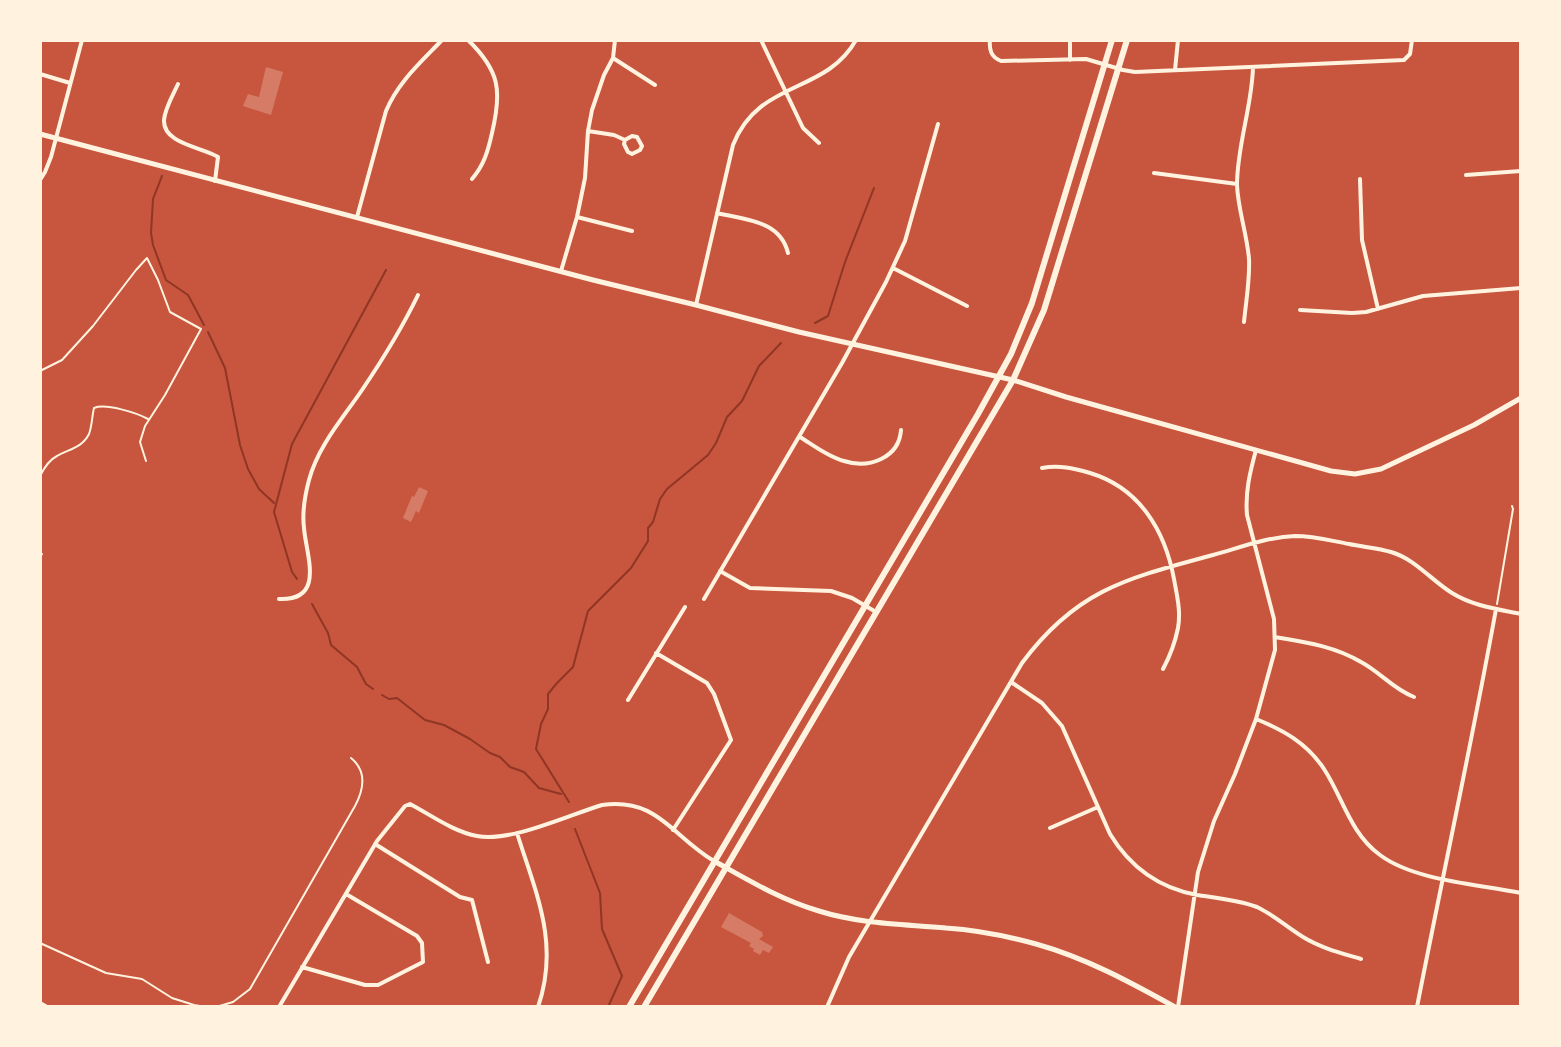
<svg xmlns="http://www.w3.org/2000/svg" width="1561" height="1047" font-family="Cabin,sans-serif">
<style>
.lines{fill:none;stroke-linecap:round;stroke-linejoin:round}
.stream{stroke:#8f3625;stroke-width:2}
.building{fill:#d67c66}
.path{stroke:#fff3e0;stroke-width:2}
.minor{stroke:#fff3e0;stroke-width:4}
.tertiary{stroke:#fff3e0;stroke-width:5}
.primary{stroke:#fff3e0;stroke-width:6}
</style>
<rect width="100%" height="100%" fill="#c8553d"/>
<g class="lines">
<path class="stream" d="M162,176L153,199L151,233L153,245L166,280L188,295L204,325
M815,323L828,316L845,262L874,188
M208,332L225,368L240,445L248,469L259,489L274,503
M297,579L292,572L274,512L292,444L386,270
M312,604L328,633L331,645L357,667L366,684L373,689
M382,695L389,699L397,698L425,720L444,725L470,739L490,753L500,757L510,767L524,772L539,788L561,794
M569,802L536,749L541,724L548,709V694L557,683L573,667L588,611L631,568L648,541V528L653,522L660,499L667,489L708,455L716,443L727,417L742,401L759,366L781,343
M575,829L600,893L602,929L622,976L608,1007"/>
</g>
<path class="building" d="M266,67L283,72L271,115L243,106L248,94L259,97Z
M419,487L428,491L419,513L416,511L411,522L403,518L412,496L414,497Z
M729,913L762,932L763,936L759,939L773,947L769,953L763,950L760,955L753,951L754,949L749,946L751,943L721,927Z"/>
<g class="lines">
<path class="path" d="M40,371L62,360L93,326L136,270L147,258L158,280L170,312L201,329L165,395L145,426L140,442L146,461
M40,476C44,468 49,460 57,456C69,449 82,448 89,434C92,426 92,416 94,408C106,403 137,413 148,419
M40,557L42,554
M1497,604L1513,509L1512,506
M40,943L106,973L142,979L172,998L194,1005L206,1007
M216,1007L233,1002L250,989L355,806C364,789 367,771 351,758"/>
<path class="minor" d="M468,40C500,71 502,91 492,133C488,151 484,165 472,179
M761,40L803,128L819,143
M990,40C989,50 991,57 1001,61L1086,59L1123,70L1135,72L1404,60L1410,54L1412,40
M613,58L655,85
M1070,60V40
M1175,70L1178,40
M40,74L70,83
M178,84C173,95 165,108 164,120C163,144 202,147 218,157L215,181
M588,131L614,135L625,140L632,136L637,137L642,146L640,150L632,154L628,152L624,144L625,140
M1154,173L1237,184
M1466,175L1521,171
M1360,179L1362,240L1378,309
M40,180L45,172L51,157L82,40
M717,213C745,220 780,220 788,253
M357,217L386,111C398,82 421,62 442,40
M577,217L632,231
M893,268L967,306
M561,271L577,217L585,178L588,131L592,110L604,75L613,58L615,40
M696,305L733,145C759,79 825,95 856,40
M1300,310L1352,313L1366,312L1423,296L1521,288
M1244,322C1246,301 1250,280 1249,259C1247,234 1238,210 1237,185C1237,145 1252,107 1253,67
M800,437C813,445 828,457 844,461C869,469 899,458 901,430
M1042,468C1059,465 1073,468 1090,473C1140,488 1165,531 1174,579C1177,596 1181,611 1178,628C1175,643 1170,656 1163,669
M720,571L750,588L831,591L852,598L876,612
M279,599C326,601 306,555 304,528C302,512 305,495 309,480C318,446 343,418 362,390C383,359 402,328 418,295
M704,599L842,363L886,282L905,241L938,124
M1275,637C1305,642 1334,646 1361,662C1380,672 1393,689 1414,697
M656,653L707,683L714,694L731,740L673,830
M1011,682L1042,703L1062,726L1110,834C1130,867 1159,888 1197,895C1217,898 1238,900 1257,907C1274,915 1288,928 1303,937C1321,948 1341,953 1361,959
M628,700L685,607
M1256,719C1283,730 1307,743 1324,769C1343,798 1350,833 1380,855C1415,881 1478,884 1521,893
M1050,828L1098,807
M517,833C536,894 560,943 538,1007
M375,844L460,897L472,900L488,962
M302,967L365,985H378L423,962L422,943L417,936L346,894
M40,1003L47,1007
M279,1007L377,841L405,806L410,804C431,815 454,832 477,836C509,843 569,815 602,805C657,797 672,836 714,861
M827,1007L849,957L1022,663C1077,589 1128,578 1213,555C1239,548 1267,537 1295,536C1314,536 1332,541 1349,544C1363,547 1378,548 1391,552C1415,559 1431,580 1452,593C1473,606 1497,609 1521,614
M1178,1007L1198,872L1214,821L1235,774L1256,719L1275,650L1274,619L1247,515C1245,492 1250,472 1256,450
M1417,1007C1443,874 1472,742 1496,609"/>
<path class="tertiary" d="M40,134L593,280L696,305L799,332L1013,380L1066,397L1331,471L1355,474L1381,469L1474,425L1521,398
M714,861C748,880 781,900 819,911C860,924 903,924 946,928C976,930 1007,936 1036,944C1086,958 1130,982 1175,1007"/>
<path class="primary" d="M629,1007L978,414L1011,354L1032,303L1112,40
M644,1007L1013,380L1044,310L1127,40"/>
</g>
<rect width="1561" height="1047" fill="none" stroke="#fff3e0" stroke-width="84"/>
</svg>
